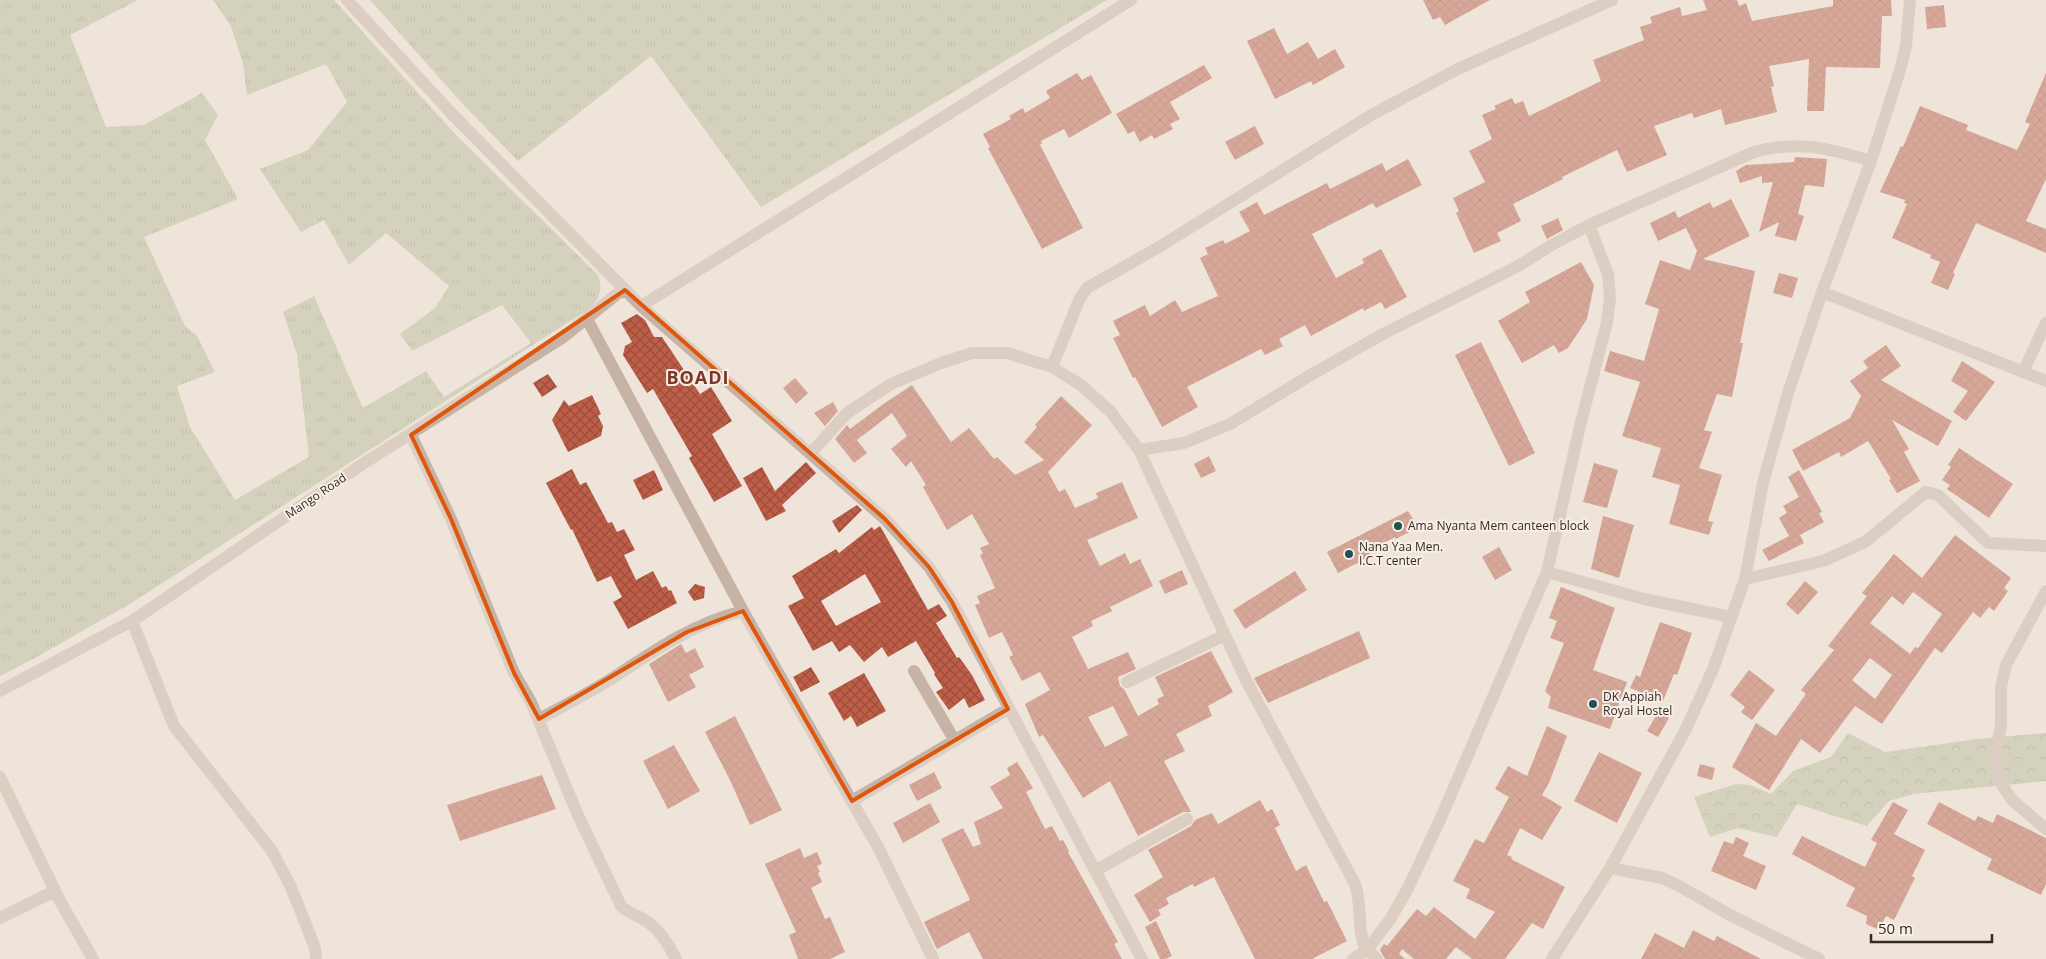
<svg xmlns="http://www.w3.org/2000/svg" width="2046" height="959" font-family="'Open Sans',sans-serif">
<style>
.grass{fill:url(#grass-tufts)}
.forest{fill:url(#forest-crowns)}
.building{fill:url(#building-cross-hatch);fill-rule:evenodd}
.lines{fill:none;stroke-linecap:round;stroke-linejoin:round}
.minor{stroke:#c6b3a6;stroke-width:12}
.marked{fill:none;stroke:#df570d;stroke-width:4;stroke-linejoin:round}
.poi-dot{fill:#1f5151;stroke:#f7eee5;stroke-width:2}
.labels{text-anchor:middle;stroke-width:4;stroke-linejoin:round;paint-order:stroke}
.street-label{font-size:12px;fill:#332a26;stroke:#f7eee5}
.poi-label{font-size:12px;fill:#332a26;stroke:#f7eee5;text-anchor:start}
.district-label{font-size:18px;font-weight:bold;letter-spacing:1px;fill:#7d3525;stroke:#f7eee5}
</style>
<defs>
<pattern id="grass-tufts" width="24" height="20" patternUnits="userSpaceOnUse" patternTransform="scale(1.25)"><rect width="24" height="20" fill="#b3bd9a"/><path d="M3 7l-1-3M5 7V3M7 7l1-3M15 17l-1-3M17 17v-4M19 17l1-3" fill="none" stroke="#929a7d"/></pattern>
<pattern id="forest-crowns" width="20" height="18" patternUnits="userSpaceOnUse" patternTransform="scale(1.25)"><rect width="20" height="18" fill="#b3bd9a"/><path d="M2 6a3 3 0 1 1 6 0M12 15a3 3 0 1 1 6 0" fill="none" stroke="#929a7d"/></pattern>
<pattern id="building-cross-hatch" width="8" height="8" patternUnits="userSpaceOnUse" patternTransform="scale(1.25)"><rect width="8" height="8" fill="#be5e48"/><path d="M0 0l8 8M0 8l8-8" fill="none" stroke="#9b4e3c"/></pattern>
</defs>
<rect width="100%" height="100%" fill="#efe4d9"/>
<path class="grass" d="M0,0H138L70,35L106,127L144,125L202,93L218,115L205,140L238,199L144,237L185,326L197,336L215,372L177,386L190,427L235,500L309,457L297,354L283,312L314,296L363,408L426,371L444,397L531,343L502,305L412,351L400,334L435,308L449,286L386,233L349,265L324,220L301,232L260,169L308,150L347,102L326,64L247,95L243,64L231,26L213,0H334L456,135L598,275C603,290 600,299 589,309L133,602L35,658L0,676Z
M370,0H1107L761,207L651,56L518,161L460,101Z"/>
<path class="forest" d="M1848,733L1885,752L1977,739L2046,733V781L1913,794L1889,801L1867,826L1797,804L1777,837L1738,828L1710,837L1694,797L1736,784L1750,785L1771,794L1793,771L1831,757Z"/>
<path class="building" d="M1423,0H1490L1445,25L1440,17L1433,20Z
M1703,0H1737L1739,6L1746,3L1752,21L1833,6V0H1891L1892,16H1882L1880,68L1826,67L1824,111H1807L1809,59L1769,66L1774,86L1771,87L1777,112L1725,125L1721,109L1694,118L1692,113L1654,126L1667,155L1627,172L1617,150L1562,177L1563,179L1513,204L1521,221L1497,233L1501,241L1474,253L1456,213L1459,211L1453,198L1485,182L1469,151L1492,139L1482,115L1496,109L1494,106L1512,98L1515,104L1523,101L1529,116L1601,81L1593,60L1644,40L1640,27L1652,23L1650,17L1680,7L1682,16L1707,10Z
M1944,5L1946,27L1927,29L1925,7Z
M1274,28L1287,54L1308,42L1318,59L1335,49L1345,67L1313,85L1311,81L1275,99L1247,41Z
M1204,65L1212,78L1170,102L1180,119L1170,124L1173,129L1154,139L1152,135L1140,142L1134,131L1128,134L1116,114Z
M1077,73L1082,80L1091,75L1112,113L1069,138L1064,129L1041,141L1042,143L1040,145L1083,228L1042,249L988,148L990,147L983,134L1011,119L1009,116L1023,108L1025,113L1050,98L1046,91Z
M2046,73V179L2026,221L2046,229V253L1976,223L1953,273L1955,274L1948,290L1931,283L1940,262L1930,258L1931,255L1892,238L1907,204L1904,203L1905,200L1880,192L1901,146L1903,147L1920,106L1968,125L1966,130L2017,150L2030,124L2025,122Z
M1255,126L1264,144L1235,160L1225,142Z
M1795,157L1827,159L1824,187L1805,185L1798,214L1804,216L1796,241L1775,236L1779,222L1759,232L1773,182L1762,183V176L1740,183L1736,171L1746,165L1794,162Z
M1408,159L1422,185L1376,208L1373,203L1312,234L1336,278L1364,263L1362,259L1381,249L1407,297L1385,309L1381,302L1364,311L1363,308L1311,336L1305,325L1279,339L1283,346L1265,355L1261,349L1187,387L1198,407L1162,427L1135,377L1133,378L1113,338L1120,335L1113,321L1145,305L1150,316L1175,300L1182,312L1218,296L1200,258L1208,254L1205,248L1223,240L1225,244L1250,231L1239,212L1257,202L1264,215L1327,183L1330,189L1382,163L1386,171Z
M1731,199L1750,236L1703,259L1755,271L1740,343H1743L1732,397L1717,394L1704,430L1712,432L1699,468L1722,475L1708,521L1713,522L1709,535L1669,524L1680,485L1652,477L1661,448L1622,436L1640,382L1604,371L1610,351L1644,361L1659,309L1645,304L1660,260L1690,270L1697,251L1686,228L1658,241L1650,223L1675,211L1678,218L1710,202L1713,208Z
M1558,218L1563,230L1547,239L1541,226Z
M1581,262L1594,285L1587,319L1568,348L1559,353L1554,345L1522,363L1498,321L1530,302L1525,292Z
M1779,273L1798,278L1792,298L1773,293Z
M637,314L645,320L654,337H662L700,394L711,387L732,421L712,434L742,486L714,502L689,458L692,456L653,389L647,393L623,355L625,346L632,342L621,323Z
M1481,342L1535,453L1509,466L1455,355Z
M1886,345L1901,366L1881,380L1952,421L1938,446L1892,420L1909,449L1904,452L1920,481L1897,493L1889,480L1891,479L1868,441L1841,457L1839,452L1803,471L1792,450L1850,418L1861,396L1850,381L1868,368L1863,361Z
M1962,361L1995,382L1966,421L1953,412L1968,391L1951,381Z
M548,374L557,387L542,397L533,383Z
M795,378L808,393L796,404L783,388Z
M912,385L951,442L969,428L994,459L997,457L1015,475L1044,460L1024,442L1037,427L1035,425L1061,396L1092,425L1048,472L1059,492L1065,489L1075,508L1098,498L1096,493L1122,482L1138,518L1087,540L1100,566L1125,553L1130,564L1140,559L1153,586L1110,607L1112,611L1091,621L1093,626L1072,637L1088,669L1128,652L1136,669L1118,677L1120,686L1124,689L1138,716L1159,704L1157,699L1164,696L1155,677L1211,651L1233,692L1208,706L1212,716L1176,734L1185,751L1164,761L1191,812H1183L1138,836L1110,781L1083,798L1043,735L1039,737L1025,704L1050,690L1040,672L1022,681L1009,657L1013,655L1002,632L989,638L975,605L980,603L977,596L995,588L980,555L983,553L980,548L989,544L972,514L947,530L923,487L926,485L911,461L906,467L891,449L907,436L892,413L857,440L867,453L854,463L835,439L847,425L850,429L882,405ZM1113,706L1128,735L1105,747L1088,717Z
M592,395L601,414L598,416L603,426L601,436L568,452L552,420L564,400L569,406Z
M833,402L838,411L825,426L814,413Z
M1959,448L2013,484L1989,518L1947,489L1950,485L1942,480L1951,467L1948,465Z
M1209,456L1216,471L1201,478L1194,464Z
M806,462L816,473L782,505L786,511L766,521L743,478L762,467L775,491Z
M1594,463L1618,470L1607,508L1583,502Z
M572,469L580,485L586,482L608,523L612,522L617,532L624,529L635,550L624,555L636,580L653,571L662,588L666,586L669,591L671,590L677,603L628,629L613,602L622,597L611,576L597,582L572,529L571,530L546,483Z
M654,470L663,490L643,500L633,480Z
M1799,470L1822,512L1819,513L1824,522L1800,535L1804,543L1769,561L1762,550L1789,536L1779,518L1787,513L1783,506L1799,497L1788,477Z
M857,505L862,510L839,533L832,521Z
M1408,511L1417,525L1408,530L1409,532L1396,539L1395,537L1369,551L1371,556L1338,573L1327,552Z
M1603,516L1634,525L1619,578L1591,569Z
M880,526L928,610L939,604L947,616L936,623L957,658L959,657L972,675L985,700L969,708L964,698L949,710L936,692L943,688L934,674L935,673L916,641L888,657L882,647L864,662L850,645L839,652L832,641L813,651L788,606L804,598L792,576L836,549L839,553L872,527L874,530ZM865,574L881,602L836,626L821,601Z
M1955,535L2011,578L2004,588L2008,591L1994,611L1989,607L1980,618L1973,612L1942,653L1935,648L1882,724L1855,706L1820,753L1801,739L1769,790L1732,767L1756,723L1776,736L1806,694L1801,690L1834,650L1828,646L1867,596L1862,593L1894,554L1922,578ZM1913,592L1942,614L1918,648L1915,647L1910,654L1870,623L1892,596L1903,605ZM1870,658L1892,675L1875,699L1852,680Z
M1499,547L1512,570L1495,580L1482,557Z
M1182,570L1188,584L1165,594L1159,581Z
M1295,571L1307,590L1245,629L1233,610Z
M1805,581L1818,592L1798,615L1786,604Z
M695,584L705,587L704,598L694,601L688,592Z
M1561,587L1615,608L1593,670L1627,682L1610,729L1548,708L1551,697L1545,691L1564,643L1550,638L1557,621L1549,618Z
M1660,622L1692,633L1677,675L1674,674L1663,701L1630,688L1636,675L1640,677Z
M1359,631L1370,658L1268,703L1254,678Z
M681,644L686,653L695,648L704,667L689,675L696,687L668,702L649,664Z
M811,667L820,682L801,692L793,677Z
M1749,670L1775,690L1752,720L1741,712L1745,707L1730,695Z
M864,673L886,711L857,727L851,716L844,721L828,693Z
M1658,712L1669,718L1658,737L1647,731Z
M735,716L782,810L750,825L730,780L705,732Z
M1547,726L1567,736L1549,783L1542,795L1562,807L1542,840L1520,828L1507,855L1512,857L1511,859L1565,887L1543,929L1532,923L1505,959H1472L1456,947L1446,959H1414L1402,949L1399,954L1405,959H1385L1380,950L1384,944L1387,946L1417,909L1426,916L1434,907L1475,939L1495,912L1466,898L1470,889L1453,881L1475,839L1484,843L1509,797L1495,789L1508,766L1527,776Z
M674,745L700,791L668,809L643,761Z
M1599,752L1642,773L1617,823L1574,801Z
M1017,762L1033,788L1026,792L1045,829L1052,826L1060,841L1063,840L1069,851L1068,852L1118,942L1114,944L1122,959H983L969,932L937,949L924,922L970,900L941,839L963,828L973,847L981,844L974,822L1003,808L990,787L1010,775L1007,768Z
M1700,764L1715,768L1712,780L1697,776Z
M934,772L942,788L917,801L909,785Z
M542,775L556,809L460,841L447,805Z
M1260,800L1267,812L1272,809L1280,825L1275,828L1296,871L1306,865L1324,902L1327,901L1347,941L1312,959H1255L1214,877L1194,887L1193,884L1166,898L1169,904L1158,910L1161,915L1150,922L1134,895L1163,877L1148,850L1191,826L1195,820L1212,813L1218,824Z
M1893,802L1908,810L1894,834L1925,850L1912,876L1915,878L1894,920L1886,916L1879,930L1866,924L1867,916L1846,906L1855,888L1792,854L1802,836L1865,867L1877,843L1871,840Z
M1939,802L1975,821L1978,816L1993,823L1997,814L2046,838V884L2041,895L1987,869L1992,859L1927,824Z
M930,803L940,822L903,843L893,823Z
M1736,837L1749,843L1743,856L1766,866L1756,890L1711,871L1724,841L1733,844Z
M800,848L804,858L817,852L822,864L817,866L820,872L818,873L822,882L811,888L825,919L830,917L845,952L830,959H798L789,935L796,932L765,864Z
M1156,921L1172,956L1165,959H1160L1145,927Z
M1693,930L1714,941L1717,936L1761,959H1641L1655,933L1684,948Z"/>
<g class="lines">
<path class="minor" d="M347,0L452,114L641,306L885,519L929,567L952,602L994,680L1142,959
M1822,292L2046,381
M641,306L1131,0
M587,319L743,611L878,847L933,959
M1052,367L1079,300L1087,288L1159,247L1373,114L1458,69L1612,0
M2023,372L2046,323
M411,435L451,519L514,673L531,702L577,813L621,906C629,914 641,916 649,923C660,931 670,947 676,959
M1139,450L1184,443L1230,424L1314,373L1383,334L1520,265L1550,246L1589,225L1754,152C1797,140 1829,148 1871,161
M811,453L847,413L891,384L941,363L972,353H1007L1052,367L1081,385L1111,412L1139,450L1246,680L1355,884C1362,903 1357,934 1366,948C1368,952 1374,955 1377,959
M1547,572L1644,599L1731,617
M1745,579L1823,561L1865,542L1926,492L1938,495L1988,543L2046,546
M2046,591L2006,665L2001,687V725L1995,759L1999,780L2012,800L2046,829
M132,621L174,726L272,851L290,885L305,922L315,948L316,959
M914,671L955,741
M1127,682L1225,635
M0,691L132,621L150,609L361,465L562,338L617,294L625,290
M539,719C566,705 593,691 619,674C658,648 697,622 743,611
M0,777L60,901L93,959
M852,801L1008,709
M1610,868L1662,878L1679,886L1730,915L1819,959
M1095,871L1187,819
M0,918L55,891
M1353,959L1367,950L1391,918L1408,888L1439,822L1547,572L1580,426L1607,322L1610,298L1608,274L1589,225
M1552,959L1610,868L1686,729L1713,669L1745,579L1763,483L1788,393L1822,292L1871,161L1900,70L1906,46L1910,0"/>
</g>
<path d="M0 0H2046V959H0ZM625,290L885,519L929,567L952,602L1008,709L852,801L743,611L687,632L539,719L514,673L451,519L411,435Z" fill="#efe4d9" fill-opacity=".55" fill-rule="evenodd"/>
<path class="marked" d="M625,290L885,519L929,567L952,602L1008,709L852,801L743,611L687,632L539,719L514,673L451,519L411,435Z"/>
<g class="poi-dot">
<circle cx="1398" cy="526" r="5"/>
<circle cx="1349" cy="554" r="5"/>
<circle cx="1593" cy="704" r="5"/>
</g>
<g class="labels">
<g class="street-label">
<text transform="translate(316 496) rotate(-34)" y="4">Mango Road</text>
</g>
<g class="poi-label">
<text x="1408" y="530">Ama Nyanta Mem canteen block</text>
<text x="1359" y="551">Nana Yaa Men.<tspan x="1359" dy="14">I.C.T center</tspan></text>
<text x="1603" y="701">DK Appiah<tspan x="1603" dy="14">Royal Hostel</tspan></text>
</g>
<g class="district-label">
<text x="698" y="384">BOADI</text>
</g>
</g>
<path d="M1871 934v8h121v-8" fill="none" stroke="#332a26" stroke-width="2.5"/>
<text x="1878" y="934" font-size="15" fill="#332a26" stroke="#f7eee5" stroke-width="4" paint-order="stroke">50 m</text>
</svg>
